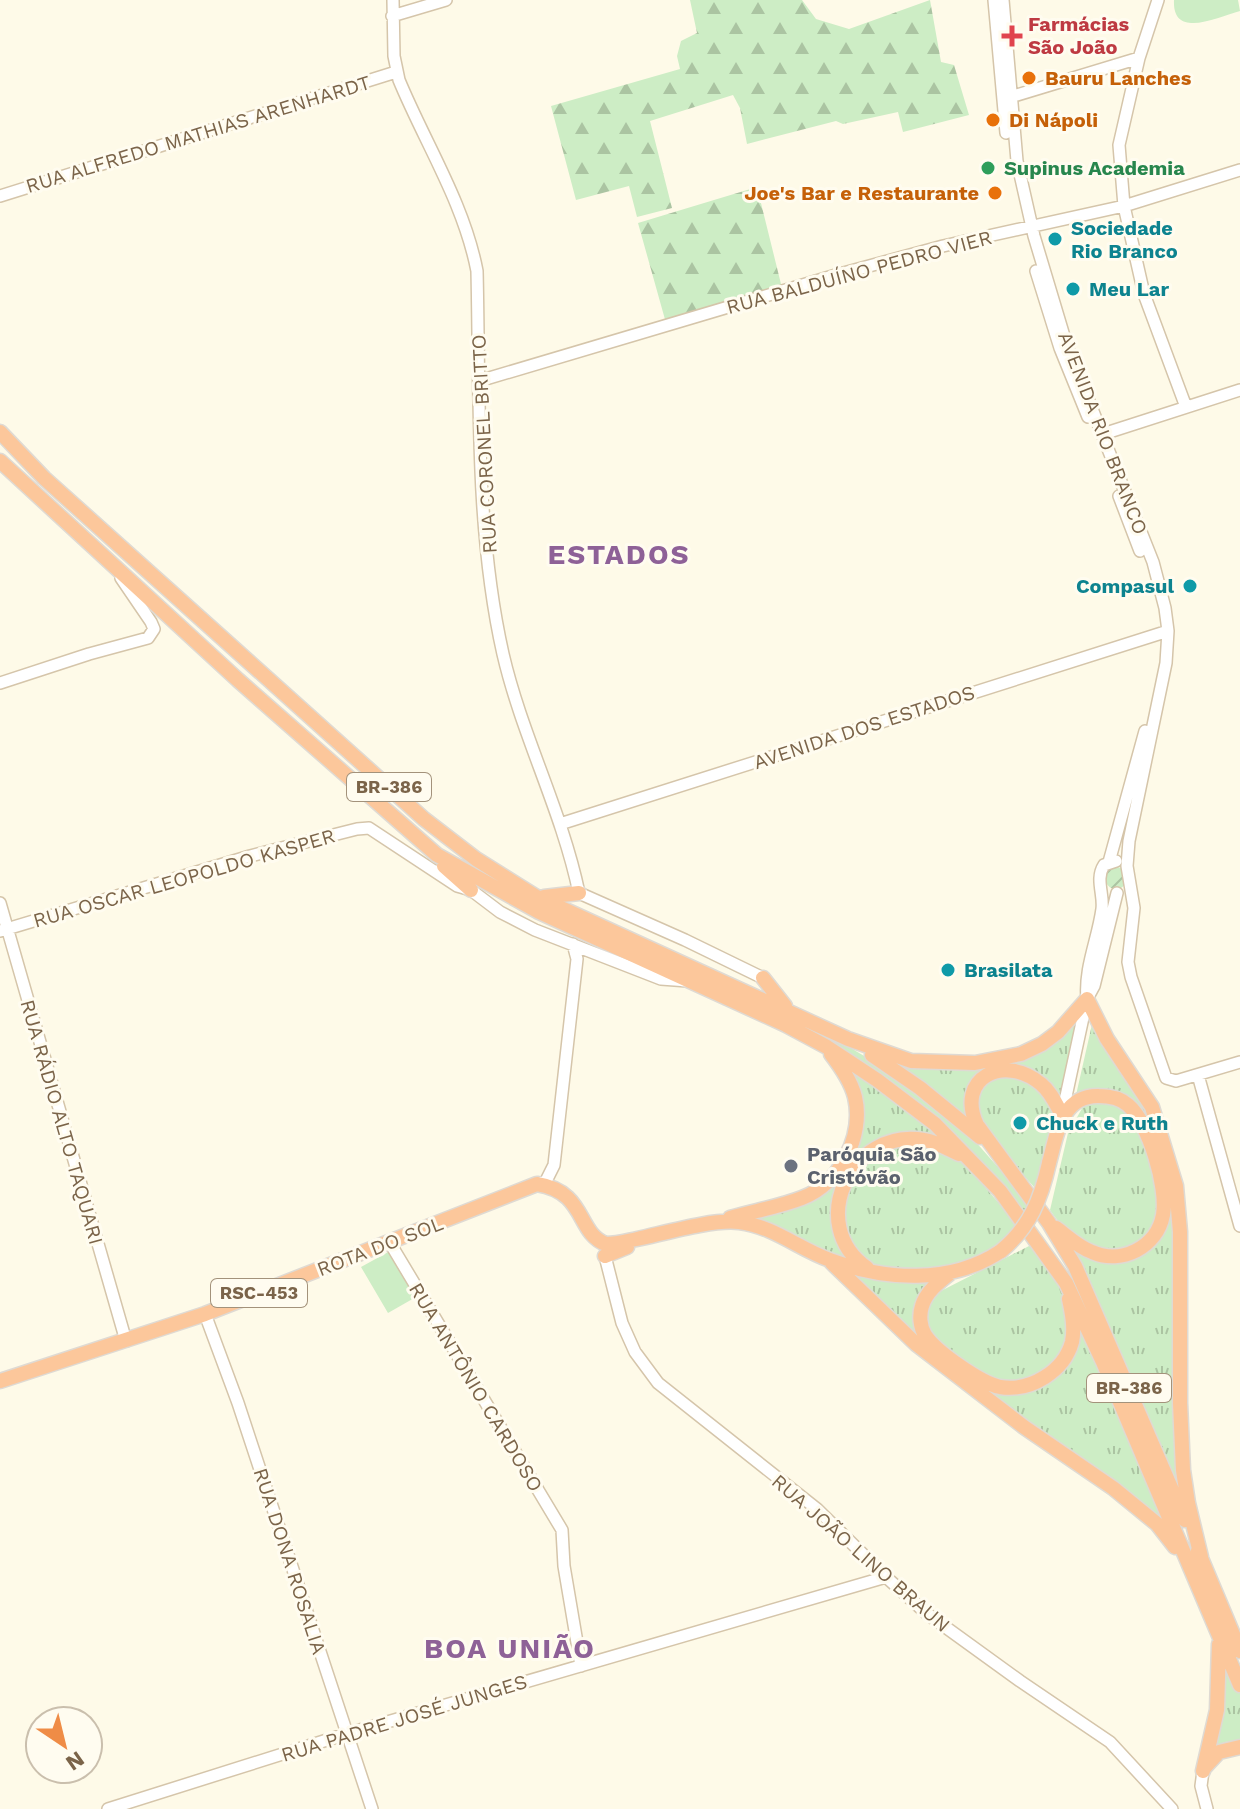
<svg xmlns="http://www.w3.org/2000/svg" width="1240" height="1809" font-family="'Work Sans',sans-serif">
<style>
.grass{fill:url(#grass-tufts)}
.forest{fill:url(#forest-firs)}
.garden{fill:url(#garden-furrows)}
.pitch{fill:#cdedc5}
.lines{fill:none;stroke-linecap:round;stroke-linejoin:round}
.secondary-casing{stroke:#d5c5aa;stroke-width:14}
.highway-casing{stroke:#dfdad3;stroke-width:17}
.secondary{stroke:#fff;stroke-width:11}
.highway{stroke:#fcc79b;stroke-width:14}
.highway-bridge-casing{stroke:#dfdad3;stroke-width:17;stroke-linecap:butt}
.highway-bridge{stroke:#fcc79b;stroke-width:14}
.health-dot{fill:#e0444e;stroke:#fffcf0;stroke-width:3}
.food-dot{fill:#e8710a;stroke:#fffcf0;stroke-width:3}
.leisure-dot{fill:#2e9e5b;stroke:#fffcf0;stroke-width:3}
.culture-dot{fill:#0f9aa8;stroke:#fffcf0;stroke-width:3}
.worship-dot{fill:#6b7280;stroke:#fffcf0;stroke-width:3}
.labels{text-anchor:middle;stroke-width:6;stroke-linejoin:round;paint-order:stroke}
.shield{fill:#fffcf0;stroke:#a3927b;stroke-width:2}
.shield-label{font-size:18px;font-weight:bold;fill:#7b6449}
.health-label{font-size:20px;font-weight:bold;fill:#be3a42;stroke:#fffcf0;text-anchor:start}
.food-label{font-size:20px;font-weight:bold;fill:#c56008;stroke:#fffcf0;text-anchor:start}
.street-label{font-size:20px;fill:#7b6449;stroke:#fffcf0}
.leisure-label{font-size:20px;font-weight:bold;fill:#27864d;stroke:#fffcf0;text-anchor:start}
.culture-label{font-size:20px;font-weight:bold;fill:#0d838f;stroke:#fffcf0;text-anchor:start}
.worship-label{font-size:20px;font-weight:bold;fill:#5b616d;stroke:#fffcf0;text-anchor:start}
.district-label{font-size:28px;font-weight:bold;letter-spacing:2px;fill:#8e6197;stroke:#fffcf0}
</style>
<defs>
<pattern id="grass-tufts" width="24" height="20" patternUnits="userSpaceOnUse" patternTransform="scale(2)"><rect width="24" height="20" fill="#cdedc5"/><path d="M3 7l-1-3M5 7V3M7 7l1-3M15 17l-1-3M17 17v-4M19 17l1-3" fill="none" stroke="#abc4a2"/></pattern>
<pattern id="forest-firs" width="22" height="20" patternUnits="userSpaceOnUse" patternTransform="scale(2)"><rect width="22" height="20" fill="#cdedc5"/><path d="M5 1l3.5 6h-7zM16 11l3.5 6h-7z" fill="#abc4a2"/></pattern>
<pattern id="garden-furrows" width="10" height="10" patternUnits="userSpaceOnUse" patternTransform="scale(2)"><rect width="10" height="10" fill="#cdedc5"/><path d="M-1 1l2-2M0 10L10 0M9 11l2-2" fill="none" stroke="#abc4a2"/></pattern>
</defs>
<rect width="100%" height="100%" fill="#fefae8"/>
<path class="grass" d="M591,925L844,1044L886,1069L967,1132L1032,1206L1025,1216L908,1097Z
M1093,1020L1150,1110L1174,1218L1184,1510L1064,1241C1086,1260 1095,1259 1123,1259L1167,1215L1136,1106L1076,1095Z
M1076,1022L1059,1103L1048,1086L989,1070L970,1120L880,1054L1003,1061Z
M840,1060L863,1074L960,1152L885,1140L839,1197L853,1262L805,1243L753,1216L804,1201L858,1140Z
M999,1074L1035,1084L1055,1114L1046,1160L1034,1187C1016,1166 970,1125 976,1095C977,1085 992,1079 999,1074Z
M1102,1099L1129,1110C1143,1139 1177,1217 1142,1241C1133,1246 1122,1249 1112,1253C1087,1244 1065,1234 1050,1210L1068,1133L1084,1105Z
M915,1142L962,1161L1018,1225L1017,1230L988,1254L942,1272L873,1268L851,1248L843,1214L854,1175L871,1154Z
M1029,1246C1058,1261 1080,1328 1060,1356C1051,1369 1040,1374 1025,1379C999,1387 984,1377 963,1362C953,1354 936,1345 929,1335C926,1331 925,1323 923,1318L935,1294Z
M843,1267L936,1279L919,1325L996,1392C1062,1381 1074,1383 1077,1311L1171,1531L941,1362Z
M1225,1655L1240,1692V1741L1225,1742L1215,1747Z"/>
<path class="forest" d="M690,0H802L816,19L849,29L930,0L941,62L954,65L969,115L903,132L898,112L843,124L836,121L747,144L740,108L733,95L650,121L672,208L637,217L629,186L576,200L551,106L680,69L677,56L681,41L697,33Z
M757,187L782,288L666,323L638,223Z"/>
<path class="garden" d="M1105 878a11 11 0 1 1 22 0a11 11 0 1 1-22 0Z"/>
<path class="pitch" d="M1174,0H1238L1240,11C1218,17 1172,40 1174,0Z
M390,1251L416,1297L388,1313L361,1267Z"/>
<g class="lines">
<defs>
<path id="secondary" d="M393,0L394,56L399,80C425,143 464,203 477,271C480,398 475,530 503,654C522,736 562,811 579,893L685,940L763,978
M994,0L1006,133
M1003,0L1017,161L1034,236L1067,346L1153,562L1165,608L1168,631L1166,663L1129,841L1127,866L1134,908L1128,962L1131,977L1166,1078L1176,1081L1240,1062
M1158,0L1139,58L1119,145L1124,206L1144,294L1186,407
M392,16L446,0
M1004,99L1139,58
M0,196L396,72
M1036,271L1060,348L1088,417
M479,381L836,275L943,246L1124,206L1240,170
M1103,434L1240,390
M1119,496L1140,551
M0,683L89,654L148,638L154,629L151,622L121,578
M560,824L1168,631
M1109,862L1145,731
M0,903L126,1341
M0,931L250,856L357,829L369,828L457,886L471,890L500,912L535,930L661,979L688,981
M1087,999C1084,968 1098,939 1102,909C1104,894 1095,879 1104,865L1116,861
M1198,1075L1240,1226
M1062,1115L1087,999L1094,986L1117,893
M537,1184L546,1181L554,1165L577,959L573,944
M390,1243L562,1530L564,1566L581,1666
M605,1256L622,1323L635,1352L658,1383L817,1509L886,1577L926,1613L1020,1681L1110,1742L1172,1809
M205,1314L238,1403L372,1809
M1203,1771L1201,1786L1207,1809
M108,1809L346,1734L886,1577"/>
<path id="highway" d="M0,432L44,478L424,819L476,859L535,896L848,1039L911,1061L975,1063L1021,1054L1042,1044L1058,1032L1087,999L1107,1039L1152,1107L1176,1186L1180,1232V1403L1183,1470L1188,1503L1201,1557
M0,461L238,680L437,855L539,912L786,1025L827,1047L877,1080L935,1124L1000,1191L1066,1283L1103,1362L1240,1685
M444,866L471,890
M544,897L579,893
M763,978L785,1006
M872,1055L920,1088L980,1137
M1062,1115C1056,1104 1051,1092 1041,1084C1004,1053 955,1078 977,1125L1049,1223L1075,1266L1185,1520
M1049,1163C1057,1134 1061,1095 1099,1096C1110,1096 1120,1098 1128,1105C1149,1123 1168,1188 1163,1215C1157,1247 1122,1265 1092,1252C1078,1247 1067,1236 1056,1228
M730,1218C754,1211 779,1207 802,1198C840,1184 864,1136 855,1097C851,1081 841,1067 831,1054
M605,1256L627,1247
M832,1263L916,1344L1024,1427L1113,1488L1157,1524L1175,1547
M867,1268C805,1225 851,1127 924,1140C937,1142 948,1149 959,1154
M949,1274C939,1282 926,1292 922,1306C919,1315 920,1327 925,1335C936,1352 981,1383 1000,1387C1031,1392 1064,1371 1072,1342C1075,1328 1072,1313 1069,1299
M0,1381L205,1314L537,1184C587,1192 576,1233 606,1244C617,1244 627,1241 637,1239C665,1233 712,1219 739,1222C773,1226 799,1249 830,1260C885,1280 950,1285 1001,1251
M1198,1551L1240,1651
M1205,1767L1219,1752L1240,1747
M1203,1771L1217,1710L1219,1644"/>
</defs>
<use href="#secondary" class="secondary-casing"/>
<use href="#highway" class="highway-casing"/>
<use href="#secondary" class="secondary"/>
<use href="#highway" class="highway"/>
<defs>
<path id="highway-bridge" d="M1001,1251C1030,1227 1041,1199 1049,1163"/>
</defs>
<use href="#highway-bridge" class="highway-bridge-casing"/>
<use href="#highway-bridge" class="highway-bridge"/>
</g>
<path class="health-dot" d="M1008 24h8v8h8v8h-8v8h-8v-8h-8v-8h8z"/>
<g class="food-dot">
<circle cx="1029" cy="78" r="8"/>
<circle cx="993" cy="120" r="8"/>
<circle cx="995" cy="193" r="8"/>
</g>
<circle class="leisure-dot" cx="988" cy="168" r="8"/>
<g class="culture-dot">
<circle cx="1055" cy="239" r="8"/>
<circle cx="1073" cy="289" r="8"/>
<circle cx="1190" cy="586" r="8"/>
<circle cx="948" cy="970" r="8"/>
<circle cx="1020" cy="1123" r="8"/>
</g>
<circle class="worship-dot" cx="791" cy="1166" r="8"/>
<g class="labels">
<g class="shield">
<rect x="347" y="773" width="84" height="28" rx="6"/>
<rect x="211" y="1279" width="96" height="28" rx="6"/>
<rect x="1087" y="1374" width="84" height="28" rx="6"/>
</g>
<g class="shield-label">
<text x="389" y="793">BR-386</text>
<text x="259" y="1299">RSC-453</text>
<text x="1129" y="1394">BR-386</text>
</g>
<g class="health-label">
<text x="1028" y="31">Farmácias<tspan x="1028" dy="23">São João</tspan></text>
</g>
<g class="food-label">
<text x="1045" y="85">Bauru Lanches</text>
<text x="1009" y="127">Di Nápoli</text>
<text x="979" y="200" text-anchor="end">Joe's Bar e Restaurante</text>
</g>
<g class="street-label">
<text transform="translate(198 134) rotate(-17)" y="7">RUA ALFREDO MATHIAS ARENHARDT</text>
<text transform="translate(859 272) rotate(-15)" y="7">RUA BALDUÍNO PEDRO VIER</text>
<text transform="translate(1103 433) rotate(69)" y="7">AVENIDA RIO BRANCO</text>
<text transform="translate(484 444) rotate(-93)" y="7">RUA CORONEL BRITTO</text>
<text transform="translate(864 727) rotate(-18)" y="7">AVENIDA DOS ESTADOS</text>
<text transform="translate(184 878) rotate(-16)" y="7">RUA OSCAR LEOPOLDO KASPER</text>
<text transform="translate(62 1122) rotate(74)" y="7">RUA RÁDIO ALTO TAQUARI</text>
<text transform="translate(380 1246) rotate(-21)" y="7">ROTA DO SOL</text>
<text transform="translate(476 1387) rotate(59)" y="7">RUA ANTÔNIO CARDOSO</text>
<text transform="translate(861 1553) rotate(41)" y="7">RUA JOÃO LINO BRAUN</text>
<text transform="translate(290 1561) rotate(72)" y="7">RUA DONA ROSALIA</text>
<text transform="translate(404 1718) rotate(-17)" y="7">RUA PADRE JOSÉ JUNGES</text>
</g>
<g class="leisure-label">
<text x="1004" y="175">Supinus Academia</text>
</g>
<g class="culture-label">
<text x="1071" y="235">Sociedade<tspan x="1071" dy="23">Rio Branco</tspan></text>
<text x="1089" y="296">Meu Lar</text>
<text x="1174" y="593" text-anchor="end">Compasul</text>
<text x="964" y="977">Brasilata</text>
<text x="1036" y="1130">Chuck e Ruth</text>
</g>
<g class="worship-label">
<text x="807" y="1161">Paróquia São<tspan x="807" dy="23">Cristóvão</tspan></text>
</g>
<g class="district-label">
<text x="619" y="564">ESTADOS</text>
<text x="510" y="1658">BOA UNIÃO</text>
</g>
</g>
<g transform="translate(64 1745) rotate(145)"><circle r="38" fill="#fffcf0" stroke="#cabfad" stroke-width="2"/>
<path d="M0-6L14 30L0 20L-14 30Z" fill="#ef8c46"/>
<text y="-12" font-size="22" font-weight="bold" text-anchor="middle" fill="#7b6449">N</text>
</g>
</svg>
